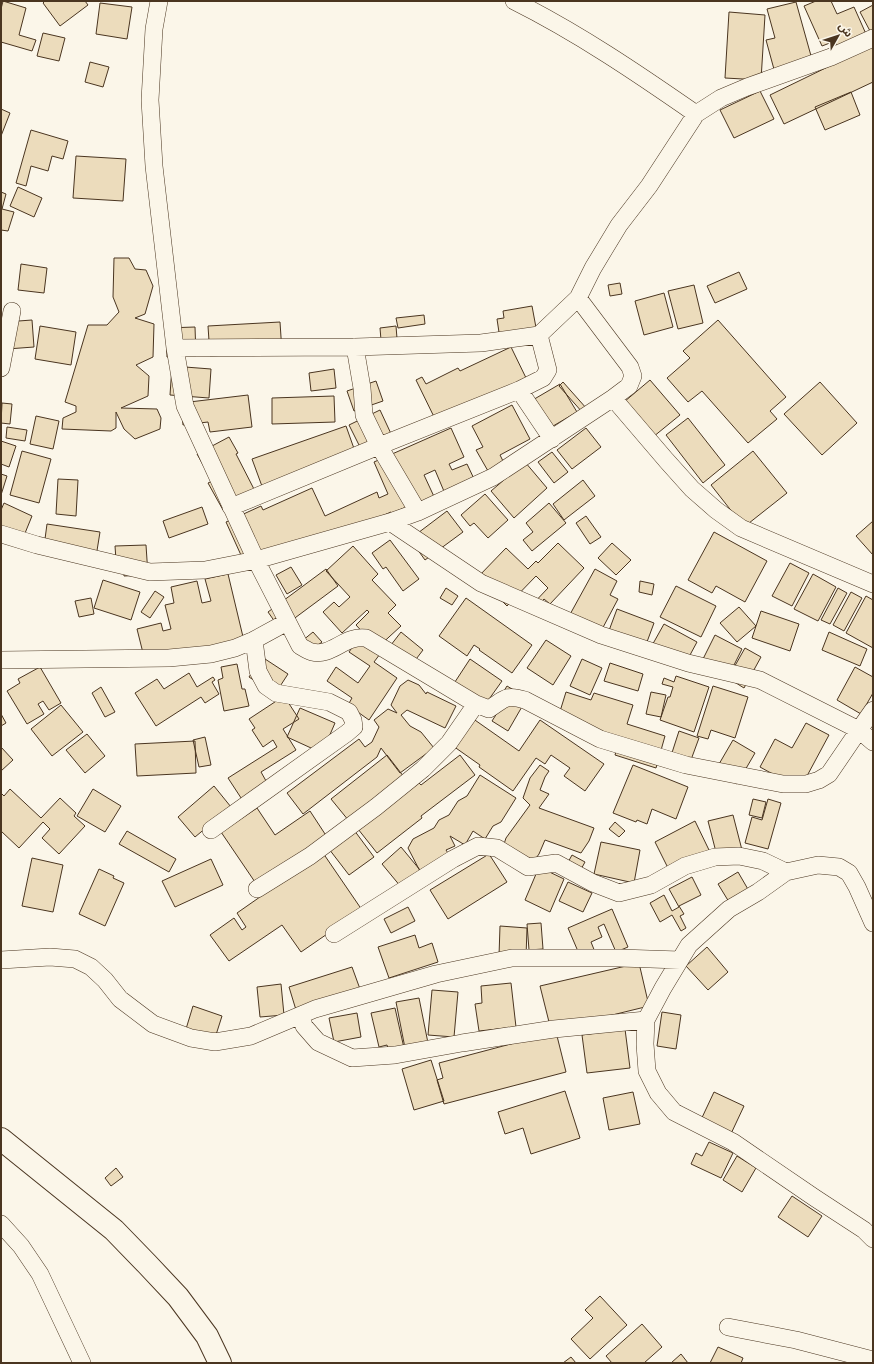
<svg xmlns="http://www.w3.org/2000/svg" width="874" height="1364" font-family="Lora,'Noto Sans Arabic',serif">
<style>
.building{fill:#ecdcbc;stroke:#4a3520}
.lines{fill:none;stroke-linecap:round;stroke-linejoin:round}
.street-casing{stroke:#4a3520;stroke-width:18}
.primary-casing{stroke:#4a3520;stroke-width:24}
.street{stroke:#fbf6e9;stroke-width:17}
.primary{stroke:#fbf6e9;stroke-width:22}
</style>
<rect width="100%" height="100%" fill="#fbf6e9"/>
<path class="building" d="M3,1L26,8L19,35L36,40L32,51L1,42V9Z
M45,1H85L88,5L60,26L43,3Z
M816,1H831L837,14L854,7L866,34L837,47L835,41L822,46L804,6Z
M796,2L813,63L775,73L766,40L775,38L767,9Z
M100,3L132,7L127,39L96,34Z
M873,5V29L870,31L860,12Z
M729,12L765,15L761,80L725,78Z
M43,33L65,38L59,61L37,56Z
M873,45V82L784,124L770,95Z
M90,62L109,67L103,87L85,82Z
M760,91L774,119L734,138L720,110Z
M851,92L860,115L825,130L815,107Z
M1,109L10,113L1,136Z
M31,130L68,141L63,159L52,156L48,171L31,166L26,186L16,183Z
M76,156L126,159L123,201L73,198Z
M18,187L42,198L34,217L10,206Z
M1,192L6,194L2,209L14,212L8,231L1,230Z
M114,258H129L135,269L146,270L153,286L145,314L135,318L154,324L153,357L136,365L149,376L148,396L121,408L157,409L161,418L160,429L135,439L124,429L116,412V428L111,431L62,429L63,418L76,412V406L65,402L88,325H107L119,312L113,297Z
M21,264L47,268L44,293L18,290Z
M739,272L747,289L715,303L707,286Z
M620,283L622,294L610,296L608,285Z
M694,285L703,323L678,329L668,291Z
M664,293L673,327L644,335L635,301Z
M532,306L537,333L500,339L497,319L504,318L503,311Z
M424,315L425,324L398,328L396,318Z
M32,320L34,347L7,349L5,322Z
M718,320L786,397L770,411L777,419L748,443L702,391L688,402L667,378L690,358L683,351Z
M280,322L282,352L210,356L208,326Z
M40,326L76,332L71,365L35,359Z
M396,326L398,351L382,352L380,328Z
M195,327L196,356L167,357L166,328Z
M511,347L528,382L438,425L416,380L422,377L426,384L458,368L460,371Z
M172,366L211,369L209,398L170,395Z
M334,369L336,388L311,391L309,373Z
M650,380L680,415L653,437L624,402Z
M376,381L383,401L354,411L347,391Z
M563,382L587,409L583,413L559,386Z
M820,382L857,423L822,455L784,414Z
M560,384L577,412L548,429L531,401Z
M248,395L252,427L210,432L208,422L183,425L181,403Z
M334,396L335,422L272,424V398Z
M2,403L12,404L10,424L1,423Z
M512,405L530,439L500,455L504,463L488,471L476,450L483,447L472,426Z
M380,410L393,438L363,453L349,425Z
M36,416L59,421L53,449L30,444Z
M688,418L725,465L703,483L666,435Z
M346,426L357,457L263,489L252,459Z
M7,427L27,430L25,441L6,438Z
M451,428L464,457L449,464L452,470L467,464L476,483L446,496L435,470L424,475L437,503L408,516L404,508L392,513L391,512L283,560L245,564L226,522L261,506L263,510L312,488L325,516L377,492L379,498L388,494L374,462Z
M586,428L601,447L572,469L557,450Z
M229,437L238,453L236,454L256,493L223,510L208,483L223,476L207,472L197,454Z
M1,441L16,446L9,467L1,464Z
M22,451L51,459L39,503L10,495Z
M753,451L787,493L744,527L711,485Z
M552,452L568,472L554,483L538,462Z
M525,462L547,488L514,518L491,491Z
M1,474L7,476L1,495Z
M58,479L78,480L76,516L56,514Z
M583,480L595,496L564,520L553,504Z
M485,494L508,520L488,538L474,523L470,526L461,515Z
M4,503L32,516L21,543L1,535V510Z
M549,503L566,523L532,551L523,540L533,532L526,523Z
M202,507L208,524L169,538L163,521Z
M447,511L463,532L425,560L410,539Z
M586,516L601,537L590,544L576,523Z
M873,521V555L856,536Z
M47,524L100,532L95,563L43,554Z
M714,532L767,561L745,602L716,586L712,593L688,580Z
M390,540L419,579L403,591L386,567L383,569L372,553Z
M558,543L584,568L550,604L544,599L533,611L529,608L548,588L536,576L507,606L478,577L506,548L528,569L536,561L538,563Z
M612,543L631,560L616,575L598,558Z
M146,545L148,575L124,576L123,560H116L115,546Z
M353,546L378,574L372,580L396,605L388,613L401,626L377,648L356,625L369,612L367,610L342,633L323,612L334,602L339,607L350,597L326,571Z
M790,563L809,573L792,606L772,596Z
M291,567L302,585L287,594L276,575Z
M326,569L338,586L280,629L268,612Z
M595,569L617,581L610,595L618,599L599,635L568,618Z
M228,574L244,641L146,665L137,629L161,623L163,631L171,629L165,605L174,603L171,587L197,581L202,603L211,601L205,579Z
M813,574L836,587L818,621L794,609Z
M103,580L140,592L131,620L94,608Z
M640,581L654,584L652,595L639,592Z
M676,586L716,606L701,637L660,617Z
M446,588L458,596L452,605L440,598Z
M838,588L847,593L830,624L821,620Z
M155,591L164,597L150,618L141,612Z
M851,592L862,598L844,631L833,625Z
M866,596L873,600V648L846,633Z
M91,598L94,614L79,617L75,601Z
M466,598L532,645L512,673L479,650L480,649L474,645L467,656L439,636Z
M739,607L756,626L737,642L720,623Z
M617,609L654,623L644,650L607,636Z
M761,611L799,624L790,651L752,638Z
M664,624L697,642L683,668L650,649Z
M313,632L322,642L309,652L302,641Z
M401,632L423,650L407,671L384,654Z
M829,632L867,649L860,666L822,650Z
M715,635L742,649L728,677L701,663Z
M358,639L380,654L374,662L397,678L369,720L348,705L352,698L327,681L336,667L358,683L370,666L349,652Z
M546,640L571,656L553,685L527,668Z
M745,648L761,657L744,688L728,678Z
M262,657L288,674L275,694L249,677Z
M470,659L502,681L482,709L451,688Z
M582,659L602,668L590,695L570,686Z
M610,663L643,674L638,691L604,681Z
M237,664L242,689H245L249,706L224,711L218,680L223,678L221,667Z
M40,667L61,703L49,710L43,701L38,704L44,714L27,724L7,691L20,683L18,679Z
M855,667L873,677V693L861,714L837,700Z
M189,673L197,687L213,677L215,680L212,682L219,694L205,703L201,697L156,726L135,693L157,679L164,689Z
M676,676L709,687L694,732L660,720L668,697H670L673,687L662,684L664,678L674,682Z
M408,680L419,685L426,694L427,692L456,706L445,728L407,710L401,715L410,726L421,732L434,748L400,773L381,748L377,757L303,814L287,793L359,739L365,747L372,742L379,727L374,720L388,709L397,713L391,705L400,686Z
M507,686L527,698L508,731L492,721L499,710L494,707Z
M713,686L748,697L735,738L711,730L708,739L697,736Z
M101,687L115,712L105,717L92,693Z
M566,692L591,700L594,693L633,705L627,724L665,736L656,768L615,755L619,741L557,721Z
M651,692L666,695L661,717L646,714Z
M284,696L299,719L283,729L296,750L261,772L270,788L245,804L228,778L277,747L273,740L263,747L252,730L255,728L249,719Z
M61,705L83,732L52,756L31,729Z
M300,708L335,723L322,753L287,737Z
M1,714L6,723L1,726Z
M472,718L519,751L540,720L604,764L585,791L564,776L570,768L551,755L545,764L536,758L513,791L479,767L480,765L453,746Z
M806,723L829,735L800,789L760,767L775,739L792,748Z
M679,731L699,738L688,768L669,762Z
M87,734L105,756L85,773L66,750Z
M205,737L211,765L199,767L193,740Z
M733,740L755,753L737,784L715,771Z
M195,741L196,773L137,776L135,744Z
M1,747L13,760L1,771Z
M387,755L404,777L349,821L331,799Z
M460,755L475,775L421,816L422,818L377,853L358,829L419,783L421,785Z
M540,765L549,771L545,777L540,790L549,794L539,808L594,828L589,841L581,853L545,840L539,854L534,861L503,847L506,838L530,805L523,798L530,778Z
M633,765L688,787L676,819L652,809L647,824L637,820L636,822L613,813Z
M480,775L516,798L501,822L493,826L485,839L473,831L465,845L450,836L455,846L446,850L448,853L422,875L408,848L413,839L434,828L439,820L449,815L458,801L467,796Z
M214,786L231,807L195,837L178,817Z
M10,789L41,818L60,798L76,813L74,816L85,826L59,854L42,838L50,829L43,822L19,848L1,831V793L4,796Z
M93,789L121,806L105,832L77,816Z
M753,799L766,802L762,818L749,815Z
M768,799L781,803L768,849L745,843L752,817L762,820Z
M257,808L275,835L310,811L327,837L257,885L221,832Z
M733,815L742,850L717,856L708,821Z
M695,821L709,850L669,870L655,842Z
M615,822L625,831L619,837L609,829Z
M354,830L374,857L349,875L329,849Z
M127,831L176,859L169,872L119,844Z
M601,842L640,850L634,883L594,874Z
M401,847L420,870L401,887L382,864Z
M323,853L362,910L301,952L282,925L229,961L210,935L234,918L242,930L246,927L237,913Z
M489,854L507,882L448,919L430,890Z
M572,855L585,862L579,873L566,866Z
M32,858L63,865L53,912L22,906Z
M211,859L223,885L175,907L162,881Z
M539,867L564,879L550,912L525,900Z
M99,869L114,876L113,878L124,883L105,926L79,914Z
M738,872L749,891L729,902L718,884Z
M692,877L701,895L679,906L684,914L680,916L686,928L681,931L672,915L660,922L650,903L664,895L672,911L679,907L669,889Z
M568,882L592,893L583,912L559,901Z
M408,907L415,921L391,933L384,919Z
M612,909L628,947L616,952L604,924L598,927L602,937L591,942L597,957L583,963L568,928Z
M541,923L543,949L529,950L527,924Z
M500,926L527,928L526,957L499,956Z
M415,935L419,948L432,943L438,962L389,978L378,947Z
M707,947L728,972L708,990L686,966Z
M639,963L649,1006L551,1030L540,986Z
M352,967L360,989L296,1010L289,987Z
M511,983L516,1027L479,1031L475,1004L482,1003L481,986Z
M281,984L284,1015L260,1017L257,987Z
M432,990L458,992L454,1037L428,1035Z
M419,998L428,1043L405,1048L396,1002Z
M193,1006L222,1016L215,1038L186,1029Z
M395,1008L404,1048L389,1052L387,1045L379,1047L371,1013Z
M662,1012L681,1015L676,1049L657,1046Z
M357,1013L361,1037L334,1042L329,1018Z
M625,1029L630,1068L587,1073L582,1035Z
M556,1032L566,1072L444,1104L437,1080L443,1078L439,1063Z
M431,1060L444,1101L414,1110L402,1069Z
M565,1091L580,1138L531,1154L523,1128L505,1134L498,1112Z
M633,1092L640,1124L609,1130L603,1098Z
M714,1092L744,1106L729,1138L699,1124Z
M709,1142L733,1153L721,1178L691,1164L696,1153L702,1156Z
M737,1156L756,1168L742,1192L723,1180Z
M116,1168L123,1177L111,1186L105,1178Z
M792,1196L822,1216L808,1237L778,1217Z
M600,1296L627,1325L590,1359L571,1339L593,1318L585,1310Z
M642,1324L662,1347L644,1363H612L606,1356Z
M718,1347L743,1358L741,1363H710Z
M681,1354L688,1363H671Z
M571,1357L576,1363H563Z"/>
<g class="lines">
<defs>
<path id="street" d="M159,1L154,29L150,100L154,166L175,348L185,406L256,560L300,646C304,648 308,651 312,652C332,657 344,635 366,638L476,704L489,709C505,699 505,694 525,700L600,739L686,765L783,784H806L819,780L829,774L859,730L873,742
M514,1C578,33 637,73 696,114L649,186L619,225L593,268L578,298
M696,114L721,98L747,87L831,57L873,38
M355,347L362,388L364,415L379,446L418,512
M1,368L12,311
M519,390L552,439
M613,398L666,460L692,489L716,510L741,528L873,584
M231,507L379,446L519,390L543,378L548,370L539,335
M390,522L481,583L601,635L688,663L760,680L859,730L873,710
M1,534L37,545L150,572L205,570L256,560L390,522L418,512L493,477L613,398L629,386L633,376L630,367L578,298L539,335L481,343L355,347L175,348
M1,660L169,658L211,654L235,648L254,640L287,622
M211,830L347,733L354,727L353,720L349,712L329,702L276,693L266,686L258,671L254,640
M257,889L310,856L376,807L423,769L449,743L476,704
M873,923L857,887L849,873L839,867L818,865L786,872L758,892L729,909L689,945L663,988L646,1020L645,1044L647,1071L658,1093L674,1112L733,1142L815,1198L864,1230L873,1239
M334,934L453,859L478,846L497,848L528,867L556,863L593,883L619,893L651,885L685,866L715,857L739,856L763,861L786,872
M1,960L50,957L75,959L91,967L105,980L120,999L153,1024L191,1038L215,1042L251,1036L315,1009L436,974L512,958H620L680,960
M301,1015L304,1026L318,1042L352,1058L395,1055L462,1043L554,1029L646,1020
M1,1224L21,1246L40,1274L82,1363
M728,1327L796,1340L873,1360"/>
<path id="primary" d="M1,1139L114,1230L147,1264L178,1297L207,1336L220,1363"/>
</defs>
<use href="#street" class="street-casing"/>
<use href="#primary" class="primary-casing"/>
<use href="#street" class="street"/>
<use href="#primary" class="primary"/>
</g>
<rect width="874" height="1364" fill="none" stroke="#4a3520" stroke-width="4"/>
<g transform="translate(838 36) rotate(51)" stroke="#fbf6e9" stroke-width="3" paint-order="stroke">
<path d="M0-3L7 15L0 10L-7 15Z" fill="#4a3520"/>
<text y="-6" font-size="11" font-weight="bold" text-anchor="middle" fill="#4a3520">ش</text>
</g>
</svg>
